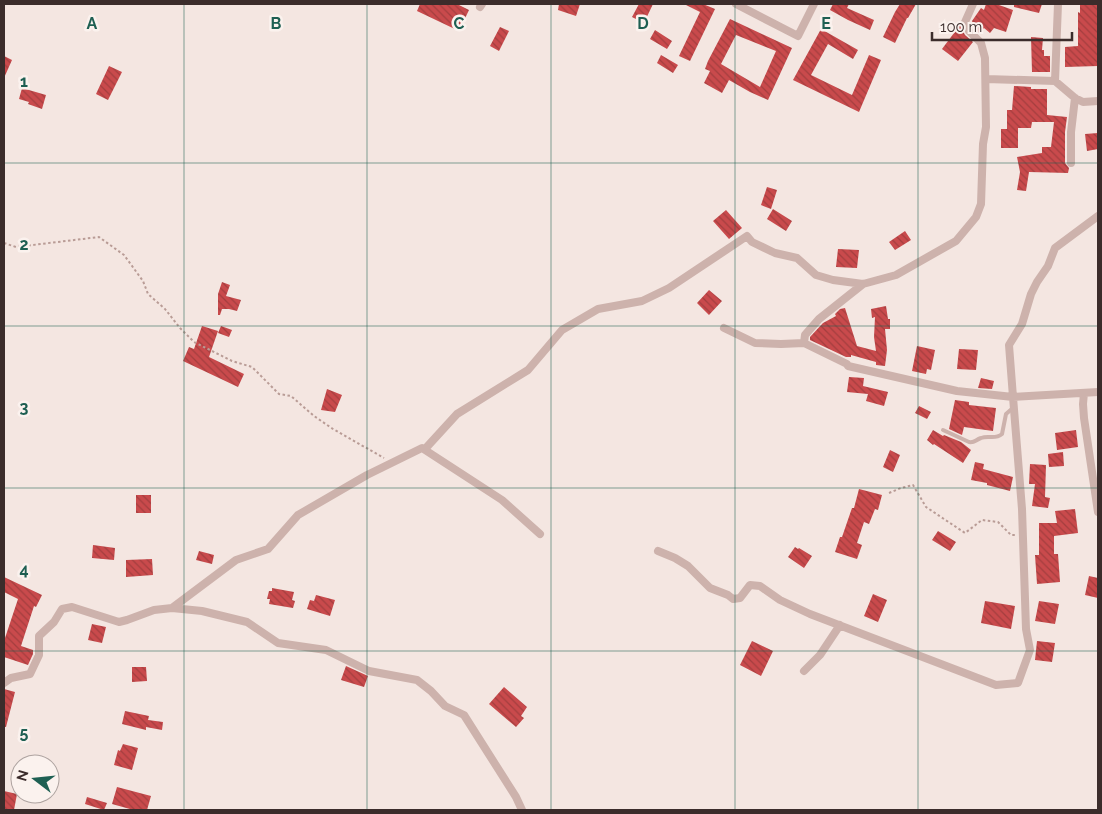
<svg xmlns="http://www.w3.org/2000/svg" width="1102" height="814" font-family="Raleway,sans-serif">
<style>
.building{fill:url(#building-back-hatch);fill-rule:evenodd}
.lines{fill:none;stroke-linecap:round;stroke-linejoin:round}
.path{stroke:#b99c96;stroke-width:2;stroke-dasharray:2.5 2.5;stroke-linecap:butt}
.service{stroke:#cdb2ac;stroke-width:4}
.minor{stroke:#cdb2ac;stroke-width:8}
.grid{fill:none;stroke:#1e5f52;stroke-width:1;stroke-opacity:0.55}
.grid-label{font-size:16px;text-anchor:middle;font-weight:bold;fill:#1e5f52;stroke:#fbf2ee;stroke-width:5;stroke-linejoin:round;paint-order:stroke}
</style>
<defs>
<pattern id="building-back-hatch" width="6" height="6" patternUnits="userSpaceOnUse" patternTransform="scale(1.25)"><rect width="6" height="6" fill="#c94a4c"/><path d="M-1 5l2 2M0 0l6 6M5-1l2 2" fill="none" stroke="#a43e3f"/></pattern>
</defs>
<rect width="100%" height="100%" fill="#f4e6e1"/>
<path class="building" d="M420,4H457L469,10L459,31L417,11Z
M559,4H580L576,16L558,10Z
M639,4H653L644,23L632,17Z
M684,4H703L715,9L690,61L679,56L700,12Z
M833,4H849L847,8L874,20L870,30L848,20L830,10Z
M900,4H916L908,18H907L895,43L883,37L895,12Z
M986,4H999V5L1013,10L1006,32L994,28L990,33L984,28L979,33L974,28L972,21L981,8L984,10Z
M1014,4H1042L1039,13L1014,7Z
M1080,4L1098,5V66L1065,67V47L1078,46V12L1080,13Z
M730,19L792,48L768,100L750,92L729,80L722,93L704,83L710,71L705,69L708,61ZM736,35L776,51L760,87L721,64Z
M960,25L965,35L973,42L958,61L942,49Z
M500,27L509,31L499,51L490,46Z
M821,29L858,50L853,59L828,44L811,75L852,95L869,55L881,60L859,112L793,80Z
M655,30L672,41L667,49L650,39Z
M1031,37L1043,38L1042,50H1044V56H1050V72H1032Z
M661,55L678,65L673,73L657,63Z
M4,56L12,60L4,78Z
M109,66L122,72L108,100L96,94Z
M1014,86L1031,87V89H1047V115L1067,117L1065,132V163L1069,168L1068,173L1029,172L1026,191L1017,190L1020,172L1017,157L1042,153V147H1051L1054,122H1032L1031,128H1018V148H1001V129H1007V110H1012Z
M22,88L46,95L42,109L28,104L29,102L19,99Z
M1098,133V149L1087,151L1085,134Z
M767,187L777,190L771,209L761,205Z
M773,209L792,221L786,231L767,219Z
M726,210L742,228L729,239L713,221Z
M905,231L911,240L895,250L889,242Z
M838,249L859,250L857,268L836,267Z
M222,282L230,285L226,296L241,300L237,311L229,309H222L220,315H218V294Z
M709,290L722,301L709,315L697,303Z
M886,306L888,319H890V329H885L887,350L885,366L876,365V362L851,355V357H846L810,340V337L823,323L836,316L835,314L840,309L845,308L857,346L876,351L874,337L875,317L872,318L871,309Z
M202,326L218,331L209,357L244,374L238,387L183,361L189,347L194,349Z
M221,326L232,330L229,337L218,333Z
M917,346L935,350L931,370L927,369L926,374L912,371Z
M959,349L978,350L976,370L957,369Z
M849,377L864,378L863,386L888,392L884,406L866,401L868,394L847,392Z
M981,378L994,381L992,389L978,388Z
M327,389L342,395L335,412L321,410Z
M955,400L969,402V405L996,408L993,431L964,427L962,435L949,429Z
M919,406L931,412L927,419L915,413Z
M933,430L943,436L944,435L961,442L971,450L963,463L934,444L933,445L927,440Z
M1076,430L1078,447L1057,450L1055,433Z
M890,450L900,455L893,472L883,467Z
M1063,452L1064,466L1049,467L1048,454Z
M975,462L984,464L983,469L1013,477L1010,491L987,485V483L971,480Z
M1030,464L1046,465L1045,497L1050,498L1048,508L1032,506L1035,484H1029Z
M859,489L882,495L878,510L875,509L869,524L864,522L857,543L862,545L857,559L835,552L840,537H842L852,508H854Z
M136,495H151V513H136Z
M1075,509L1078,533L1054,536V554H1058L1060,582L1037,584L1035,555H1039V523H1057L1055,511Z
M938,531L956,542L950,551L932,540Z
M93,545L115,548L114,560L92,558Z
M795,547L798,549L799,548L812,556L804,568L788,557Z
M199,551L214,555L212,564L196,560Z
M152,559L153,575L126,577V560Z
M1089,576L1098,578V598L1085,595Z
M4,577L42,595L36,607L34,606L21,646L33,650V654L28,665L4,657V641L18,599L4,592Z
M272,588L294,592L292,600L295,601L293,608L269,604L270,599H267L269,591H272Z
M873,594L887,600L878,622L864,616Z
M316,595L335,600L330,616L307,609L310,600L314,601Z
M985,601L1015,606L1011,629L981,623Z
M1039,601L1059,604L1055,624L1035,621Z
M92,624L106,627L102,643L88,640Z
M752,641L773,651L761,676L740,665Z
M1037,641L1055,643L1052,662L1035,660Z
M346,666L368,676L364,687L341,680Z
M132,667H146L147,681L132,682Z
M504,687L527,707L521,716L524,718L516,727L489,704Z
M4,689L15,692L6,727H4Z
M125,711L149,716L148,720L163,722L162,730L146,727V730L122,724Z
M123,744L138,748L132,770L114,765L118,750L120,751Z
M117,787L151,796L147,810H129L130,809L112,804Z
M4,791L17,794L14,810H4Z
M87,797L107,803L104,810L85,804Z"/>
<g class="lines">
<path class="path" d="M4,243L16,247L99,237L124,255L143,281L148,294L165,309L180,328L194,342L232,361L252,367L279,394L291,396L314,416L333,429L384,458
M889,493L901,488L913,485L926,507L965,533L982,520L998,522L1011,535H1016"/>
<path class="service" d="M943,430L969,442C975,443 975,440 981,438C989,435 995,440 1002,434L1006,414L1014,407"/>
<path class="minor" d="M736,4L798,36L814,4
M480,7L482,4
M986,79L1055,81L1075,98L1083,102L1098,101
M1055,81L1058,4
M1071,163V132L1075,98
M724,328L755,343L781,344L804,343L847,364L848,366L957,391L1013,397L1009,345L1022,324L1031,294L1037,282L1048,266L1055,248L1098,216
M804,343L805,335L819,319L863,284
M1084,393L1083,404L1084,418L1098,512
M425,449L457,414L528,370L562,330L598,309L642,301L669,288L747,236L752,242L775,253L797,258L816,275L833,280L863,284L896,275L956,241L976,217L981,204L983,144L986,127L985,58L981,43L969,31L965,22L973,4
M658,551L675,558L688,566L710,588L728,595L733,599L740,598L750,585L760,586L780,600L810,614L996,685L1018,683L1030,650L1026,629L1022,509L1013,397L1098,392
M172,608L236,560L268,549L298,515L367,475L422,448L502,500L540,534
M804,671L820,655L840,625
M4,683L11,678L30,674L39,655V636L54,622L62,609L72,607L119,622L127,620L154,610L172,608L202,611L247,622L278,643L326,650L369,671L417,680L431,691L445,706L464,715L516,797L522,810"/>
</g>
<path class="grid" d="M184,4V810M367,4V810M551,4V810M735,4V810M918,4V810M4,163H1098M4,326H1098M4,488H1098M4,651H1098"/>
<g class="grid-label">
<text x="92" y="29">A</text>
<text x="276" y="29">B</text>
<text x="459" y="29">C</text>
<text x="643" y="29">D</text>
<text x="826" y="29">E</text>
<text x="24" y="87">1</text>
<text x="24" y="250">2</text>
<text x="24" y="413">3</text>
<text x="24" y="575">4</text>
<text x="24" y="738">5</text>
</g>
<rect width="1102" height="814" fill="none" stroke="#3b2c2b" stroke-width="10"/>
<g transform="translate(35 779) rotate(286)"><circle r="24" fill="#fbf2ee" stroke="#aea3a0"/>
<path d="M0-4L9 19L0 12L-9 19Z" fill="#1e5f52"/>
<text y="-8" font-size="14" font-weight="bold" text-anchor="middle" fill="#3b2c2b">N</text>
</g>
<path d="M932 32v8h140v-8" fill="none" stroke="#3b2c2b" stroke-width="2.5"/>
<text x="940" y="32" font-size="15" fill="#3b2c2b" stroke="#fbf2ee" stroke-width="4" paint-order="stroke">100 m</text>
</svg>
